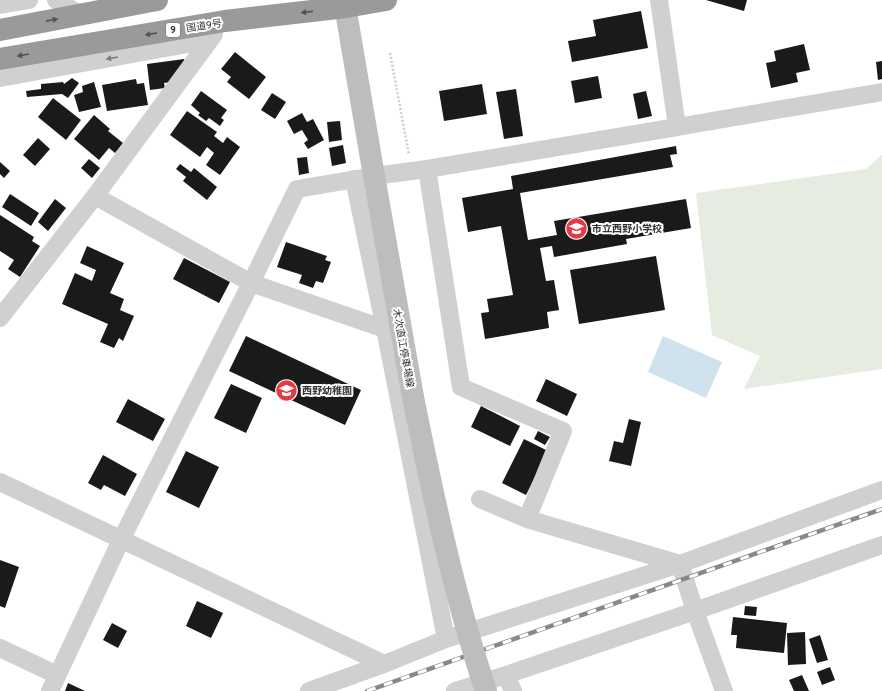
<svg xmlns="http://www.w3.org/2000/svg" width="882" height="691" font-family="Overpass,'Noto Sans JP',sans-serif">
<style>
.green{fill:#e6ecdf}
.water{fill:#cfe2ee}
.building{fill:#1a1a1a}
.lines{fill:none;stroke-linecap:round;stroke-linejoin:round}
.path{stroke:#cdcdcd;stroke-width:2.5;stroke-dasharray:2 2;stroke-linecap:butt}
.street{stroke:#d0d0d0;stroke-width:18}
.secondary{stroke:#bdbdbd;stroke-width:22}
.highway{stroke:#9a9a9a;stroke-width:22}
.rail-casing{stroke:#888;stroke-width:4.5}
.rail{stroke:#fff;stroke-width:3;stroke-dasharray:9;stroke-linecap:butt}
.secondary-bridge{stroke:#bdbdbd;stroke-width:22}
.oneway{fill:#525252}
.oneway2{fill:#7a7a7a}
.labels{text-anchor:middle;stroke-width:4;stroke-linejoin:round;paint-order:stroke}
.shield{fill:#fff;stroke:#707070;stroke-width:1}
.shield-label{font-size:9px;font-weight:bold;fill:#333}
.street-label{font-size:10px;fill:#333;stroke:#fff}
.poi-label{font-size:10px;font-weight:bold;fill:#333;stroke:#fff;text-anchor:start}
</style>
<rect width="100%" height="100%" fill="#fff"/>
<path class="green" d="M882,155V369L744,389L760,356L712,335L696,193L866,169Z"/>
<path class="water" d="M663,336L722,362L706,398L648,372Z"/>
<path class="building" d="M706,0H747L744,11Z
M641,11L648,48L572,62L568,41L596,36L593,20Z
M804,44L810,70L796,73L798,82L771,88L766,63L776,61L774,51Z
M235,52L266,77L249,99L227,82L231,77L221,69Z
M184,59L186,71L178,81L164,83L165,88L150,90L147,64Z
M882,61V79L878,80L876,62Z
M598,76L602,98L575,103L571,81Z
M72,78L79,83L68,98L62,94L27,97L26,91L41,89V84L63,82L64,84Z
M136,79L137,84L144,83L148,105L107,111L102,85Z
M94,82L101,107L79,112L74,95L83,92L82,86Z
M482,84L487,114L444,121L439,91Z
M516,89L523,136L504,139L496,92Z
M201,91L227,110L221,118L224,120L220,126L209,118L206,121L198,115L200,113L191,105Z
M646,91L652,116L638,119L633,94Z
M272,93L286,102L275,119L261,110Z
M53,98L81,120L66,140L38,117Z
M187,111L217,132L214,136L223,143L227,137L240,147L220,175L206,165L214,153L207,147L200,157L170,135Z
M302,113L307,122L313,119L324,140L308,149L304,143L308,140L302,130L294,134L287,121Z
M94,115L110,129L108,131L123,143L115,153L109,148L99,160L74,139Z
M340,121L342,140L329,142L327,122Z
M38,138L50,149L35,166L23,155Z
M343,145L346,163L332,166L329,148Z
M676,146L677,154L670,155L673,167L520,193L528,240L557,235L554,221L686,199L691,228L626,239L627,244L554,257L552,246L540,248L546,281L554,280L559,310L547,312L549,328L485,339L481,313L489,312L487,299L513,295L501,226L468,232L462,198L513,189L511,176Z
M307,157L309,173L299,175L297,158Z
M89,159L100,168L92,178L81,168Z
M0,162L10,171L4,178L0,174Z
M180,164L191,172L194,168L217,187L207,200L183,181L186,177L176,169Z
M10,194L39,213L31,226L2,207Z
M55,199L66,208L48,231L38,222Z
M0,215L34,237L32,241L40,246L20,277L8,269L14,260L0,251Z
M286,242L327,256L325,260L331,262L323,283L316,281L313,288L299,283L302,275L277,267Z
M87,246L124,263L110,293L124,299L120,310L134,316L123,341L119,338L114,348L100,342L108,324L62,304L75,273L92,281L96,270L80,263Z
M656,256L665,310L579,324L570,270Z
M184,258L230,282L219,303L173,279Z
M246,336L361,390L345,425L229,371Z
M546,379L577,394L567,416L536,401Z
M231,384L262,398L246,433L214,418Z
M128,399L165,419L153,441L116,422Z
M481,406L520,426L510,446L471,427Z
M629,419L641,422L631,466L609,461L614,441L623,443Z
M538,431L550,437L545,445L534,439Z
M524,439L548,451L526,495L502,483Z
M186,451L219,467L199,508L166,492Z
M103,455L137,474L125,496L104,485L101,490L88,483Z
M0,560L19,567L5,608L0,606Z
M197,601L223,613L211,638L186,626Z
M745,606L757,607L756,616L744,615Z
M733,617L787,623L784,653L736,648L737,635H731Z
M112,623L127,631L118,648L103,640Z
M805,632L806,664L788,665L787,633Z
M820,635L828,660L817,663L809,639Z
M830,667L835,680L822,685L817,672Z
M802,675L809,691H794L789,680Z
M68,683L85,691H65Z"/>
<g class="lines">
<path class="path" d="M390,53L409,155"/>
<path class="street" d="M56,0L81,15
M0,5L29,0
M0,78L210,40L214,34
M677,127L882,92
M427,169L461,387L563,431L527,519
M354,179L385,329
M95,196L251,283L385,329L446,639
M0,318L95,196L210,40
M0,482L384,664
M480,499L527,519L680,564
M680,564L695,611L724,691
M0,648L57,675
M506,675L513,691
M50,691L121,540L251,283L297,189L374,176L427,169L677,127L659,0
M309,691L384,664L446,639L680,564L882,490
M455,691L506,675L695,611L882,545"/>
<path class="secondary" d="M344,0L374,176L413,397"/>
<path class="highway" d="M0,30L157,0
M0,59L225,21L346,7L386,0"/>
<defs>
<path id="rail" d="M367,691L882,509"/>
</defs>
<use href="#rail" class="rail-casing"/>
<use href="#rail" class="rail"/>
<path class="secondary-bridge" d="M413,397C433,496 454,595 486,691"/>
</g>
<defs><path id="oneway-solid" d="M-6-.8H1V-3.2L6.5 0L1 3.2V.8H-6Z"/></defs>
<g class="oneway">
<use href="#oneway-solid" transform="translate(307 12) rotate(173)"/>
<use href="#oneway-solid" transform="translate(52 20) rotate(-11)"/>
<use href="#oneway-solid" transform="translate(151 34) rotate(171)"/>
<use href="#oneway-solid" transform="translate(23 55) rotate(170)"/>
</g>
<use class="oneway2" href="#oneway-solid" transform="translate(112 58) rotate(170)"/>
<defs>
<symbol id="school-disc" viewBox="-11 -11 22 22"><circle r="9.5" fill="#e63946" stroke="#fff"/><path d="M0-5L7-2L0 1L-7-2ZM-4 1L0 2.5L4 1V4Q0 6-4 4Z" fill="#fff"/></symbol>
</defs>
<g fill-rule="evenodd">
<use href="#school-disc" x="564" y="216" width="25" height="25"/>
<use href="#school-disc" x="274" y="378" width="25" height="25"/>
</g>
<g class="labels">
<rect class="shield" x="166" y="23" width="14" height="14" rx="3"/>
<g class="shield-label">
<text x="173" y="33">9</text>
</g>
<g class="street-label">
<text transform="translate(204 25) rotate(-9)" y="4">国道9号</text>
<text transform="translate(404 348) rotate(80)" y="4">木次直江停車場線</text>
</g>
<g class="poi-label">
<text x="592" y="232">市立西野小学校</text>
<text x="302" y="394">西野幼稚園</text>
</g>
</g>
</svg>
